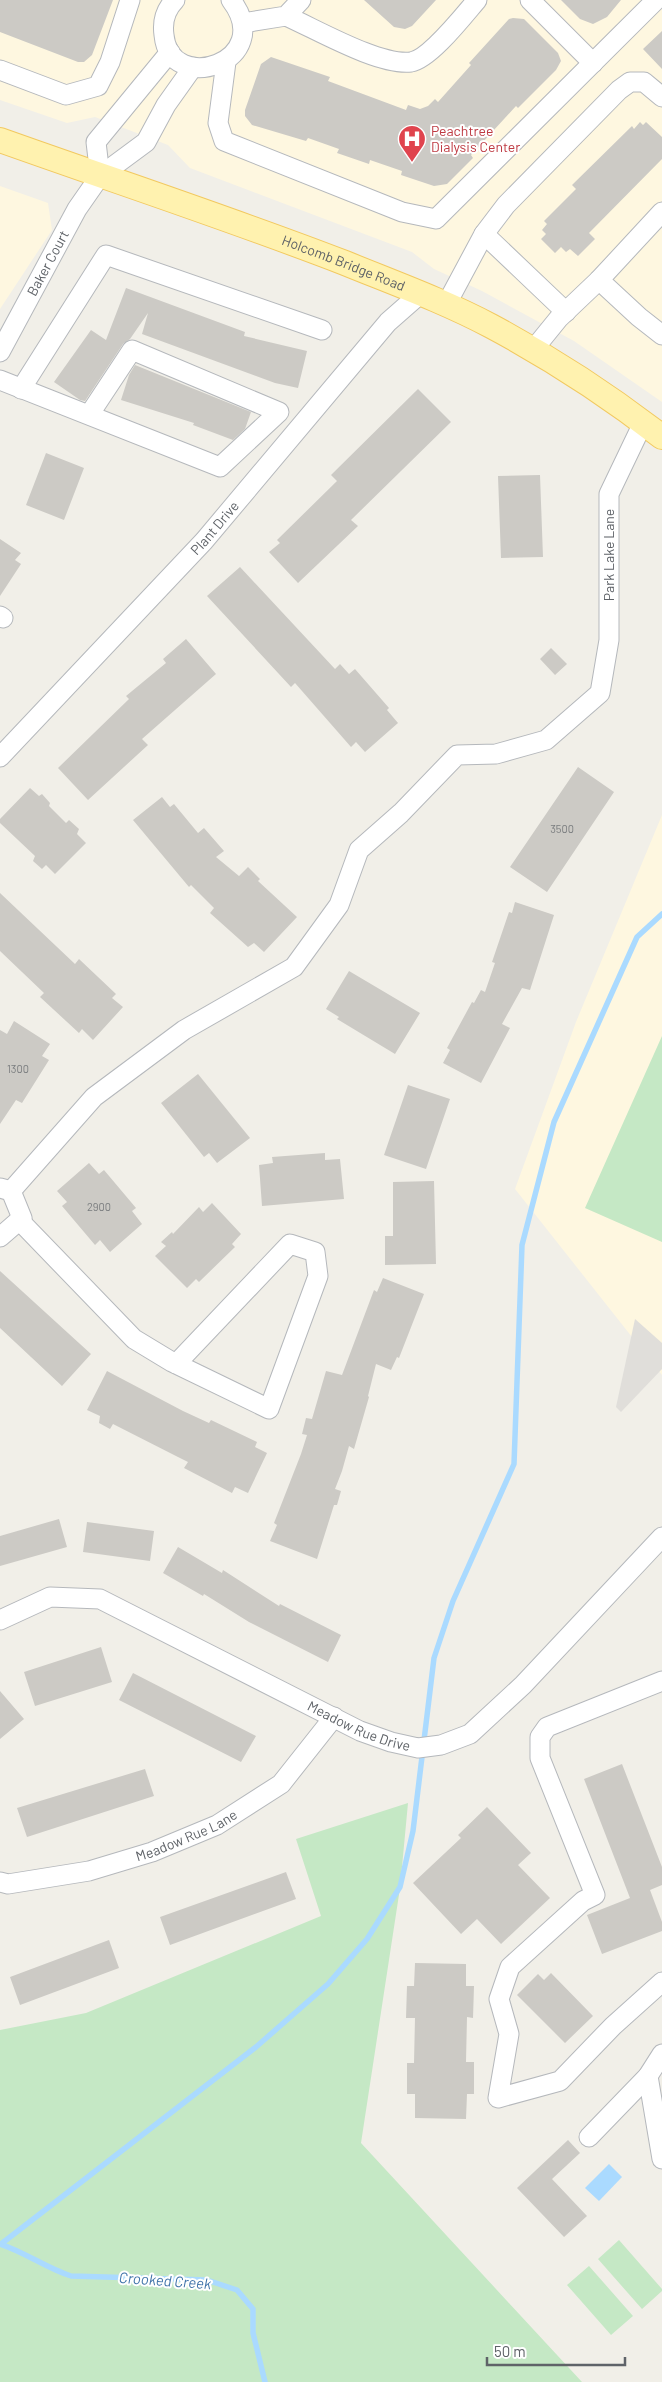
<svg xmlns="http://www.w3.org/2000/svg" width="662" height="2382" font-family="Barlow,sans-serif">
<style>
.commercial{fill:#fef7e0}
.industrial{fill:#e0deda}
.green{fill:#c5e8c5}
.water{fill:#aadaff}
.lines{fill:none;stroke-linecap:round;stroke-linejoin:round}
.stream{stroke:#aadaff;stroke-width:5.5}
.building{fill:#cccac5}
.minor-casing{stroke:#b5b8bc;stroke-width:21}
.major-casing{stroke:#f2c960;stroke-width:26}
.minor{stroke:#fff;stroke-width:19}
.major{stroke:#fff2af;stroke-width:24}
.labels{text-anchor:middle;stroke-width:4;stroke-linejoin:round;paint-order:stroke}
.number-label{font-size:11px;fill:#7a7d7f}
.health-label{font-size:14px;fill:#be3a42;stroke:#fff;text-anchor:start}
.street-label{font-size:14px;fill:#5f6368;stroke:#fff}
.water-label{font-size:15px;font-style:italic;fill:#4174aa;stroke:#fff}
</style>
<rect width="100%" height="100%" fill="#f1efe8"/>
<path class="commercial" d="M0,0H662V402L574,341L482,291L434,269L412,252L190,168L168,145L95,117L67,123L0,100Z
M0,186L48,203L52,230L0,309Z
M662,815V1375L515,1189L576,1022Z"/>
<path class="industrial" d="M635,1319L662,1343V1369L621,1412L616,1407Z"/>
<path class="green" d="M662,1036V1242L585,1208Z
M408,1803L400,1888L361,2143L582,2382H0V2030L86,2013L321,1916L296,1839Z
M619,2240L662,2289V2291L642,2309L598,2259Z
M589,2266L633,2316L611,2335L567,2285Z"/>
<path class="water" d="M609,2164L622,2177L599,2201L585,2188Z"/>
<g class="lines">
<path class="stream" d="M0,2244C25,2252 46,2268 71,2276L207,2280L237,2290L253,2309V2333L265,2382
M1,2244L256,2047L328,1984L367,1939L400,1887L413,1831L434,1658L453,1601L514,1464L522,1245L554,1122L637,937L662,914"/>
</g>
<path class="building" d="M0,0H113L92,55L84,62H78L0,32Z
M364,0H436L412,26L405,29L394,27Z
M561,0H621L607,17L593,24L580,19Z
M513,18L524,19L558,53L561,61L556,70L518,108L516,106L471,155L473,158L447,184L434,186L401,175L402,171L370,160L369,164L337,153L339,149L308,138L306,141L252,125L245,116V110L261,64L271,57L330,77L328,81L406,110L408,105L420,109L428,106L435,99L438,102L471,65L469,63L509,19Z
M662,31V69L643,49Z
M640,122L643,125L646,122L662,137V159L589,233L595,239L578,256L570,249L566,252L561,247L555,253L541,239L546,234L542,230L547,224L544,221L576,189L572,185L632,126L634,129Z
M126,288L245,332L244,336L307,351L298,388L275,383L142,334L148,313L130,339L123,344L85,401L80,400L54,382L91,330L106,340Z
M135,365L251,412L245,429L233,440L193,425L194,423L121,400L129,375Z
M418,389L451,422L351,520L358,526L298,583L269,552L280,543L277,540L337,481L331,475Z
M46,453L84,468L64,520L26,505Z
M540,475L543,557L501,558L498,476Z
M0,539L21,553L15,560L21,564L0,596Z
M240,567L335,669L340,664L349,674L355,669L389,708L387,710L398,723L365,752L356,742L351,747L295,683L291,687L207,596Z
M186,639L216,674L142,739L148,745L88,800L58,768L129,699L126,696L166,663L163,659Z
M551,648L567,664L555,675L540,659Z
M578,767L614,792L547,892L510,867Z
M30,788L39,796L42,794L50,803L49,806L66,823L69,820L79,829L77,834L86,843L55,874L46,865L42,869L33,861L35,856L0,823V819Z
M162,797L170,807L174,804L198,833L204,828L224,851L216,857L239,876L248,867L260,879L258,881L297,917L264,952L254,943L248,947L210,913L214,908L191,885L189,887L133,820Z
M0,893L75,964L79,959L116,994L112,998L123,1007L93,1040L82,1029L79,1033L40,997L44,993L0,951Z
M515,902L554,915L530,990L522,988L502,1024L510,1028L481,1083L443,1063L450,1050L447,1048L472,1002L474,1003L481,990L485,992L495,963L492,962L509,912L512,913Z
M349,971L420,1013L395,1054L337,1019L339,1017L326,1009Z
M14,1021L50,1044L42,1056L49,1060L22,1103L16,1100L0,1124V1030L7,1034Z
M198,1074L250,1138L217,1163L209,1153L204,1157L161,1103Z
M408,1085L450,1099L426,1169L384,1155Z
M325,1153V1160L340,1159L344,1199L262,1206L259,1165L273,1163L272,1157Z
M89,1163L99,1174L104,1170L136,1208L132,1211L142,1224L110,1252L100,1240L95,1245L62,1206L67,1202L57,1191Z
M434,1181L436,1264L385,1265V1236H393V1182Z
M212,1203L241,1234L232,1244L235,1247L199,1282L196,1279L187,1288L155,1256L166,1246L161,1242L172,1232L173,1234L199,1207L203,1212Z
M0,1271L91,1354L62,1386L0,1328Z
M383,1278L424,1294L399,1358L397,1357L391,1370L376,1364L368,1396L369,1397L354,1449L349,1446L342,1471L335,1489L341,1491L337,1505H334L317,1559L270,1541L277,1525L274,1523L301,1454L307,1435L302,1434L306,1418L312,1419L326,1371L342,1375L374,1290L377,1292Z
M107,1371L183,1411L209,1423L211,1420L257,1442L255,1447L267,1453L248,1493L235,1487L232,1493L184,1468L188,1462L176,1456L113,1424L110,1429L99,1423L100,1416L87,1410Z
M59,1519L67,1547L0,1566V1536Z
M87,1522L154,1531L150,1561L83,1552Z
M178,1547L222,1573L223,1570L279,1606L280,1604L341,1635L328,1662L249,1622L204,1594L203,1596L163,1573Z
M101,1647L112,1682L35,1706L24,1672Z
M133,1673L256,1736L241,1762L119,1700Z
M0,1691L24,1719L0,1739Z
M622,1764L662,1867V1885L650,1890L662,1922V1931L602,1954L587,1915L630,1898L584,1779Z
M145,1769L154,1796L27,1837L17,1808Z
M487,1807L531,1853L518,1865L550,1898L501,1944L477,1919L461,1934L413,1883L461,1838L458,1835Z
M286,1872L296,1899L170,1945L160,1917Z
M109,1940L119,1968L20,2005L10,1977Z
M415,1963L466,1964V1986H474L473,2018L467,2017L466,2062H474V2094H467L466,2119L415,2118V2094H407V2063H414L415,2018H406L407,1986H414Z
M551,1973L593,2016L565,2043L517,1995L538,1974L544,1980Z
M568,2140L580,2153L552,2179L587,2216L564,2237L517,2188Z"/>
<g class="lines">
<defs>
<g id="minor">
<path d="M175,0C165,10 162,21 164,35C170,97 278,62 231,0"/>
<path d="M530,0L593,63"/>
<path d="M286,16C316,29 379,66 411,62C430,59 464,15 477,0"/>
<path d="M243,23L286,16L301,0"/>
<path d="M226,62L218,123L224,141L402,212L436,219L656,0"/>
<path d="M0,70L66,95L98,86L110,62L130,0"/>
<path d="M100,176L96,142L170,52"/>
<path d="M484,234L566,312"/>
<path d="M599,280L639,317L662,335"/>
<path d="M446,305L484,234L506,205L619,90L630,82H644L662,97"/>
<path d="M533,350L559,318L599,280L662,212"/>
<path id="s1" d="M0,352L77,209L100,176L146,142L166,105L193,67"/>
<path d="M0,380L220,467L279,412L132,350L89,415"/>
<path d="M21,389L106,255L322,330"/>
<path d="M0,616L3,618"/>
<path id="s2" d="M0,757L204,541L388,322L421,293"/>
<path d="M0,1188L11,1191L22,1218L0,1237"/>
<path d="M11,1191L94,1097L184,1030L294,967L339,905L359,850L401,813L457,755L496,754L546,740L600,693L609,640V494L643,423"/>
<path d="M19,1220L134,1339L172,1362L269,1409L318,1276L315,1252L290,1244L176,1364"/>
<path id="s3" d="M0,1620L50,1597L100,1599L360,1731L391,1742L418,1748L441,1745L470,1734L523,1685L662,1537"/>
<path d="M662,1681L547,1727L540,1737V1758L595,1895L583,1901L510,1967L499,1999L509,2034L498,2098L560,2081L613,2026L662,1982"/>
<path id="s4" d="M0,1882L8,1884L89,1871L152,1852L217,1825L281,1784L334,1717"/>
<path d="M648,2076L662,2159"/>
<path d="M589,2137L648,2076L662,2054"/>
</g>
<g id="major">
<path id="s5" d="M0,140C115,181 231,219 345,263C394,283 444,301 491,326C551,358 608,395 662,437"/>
</g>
</defs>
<use href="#minor" class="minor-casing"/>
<use href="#major" class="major-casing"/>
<use href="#minor" class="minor"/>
<use href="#major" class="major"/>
</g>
<defs>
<symbol id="hospital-pin" viewBox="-11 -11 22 30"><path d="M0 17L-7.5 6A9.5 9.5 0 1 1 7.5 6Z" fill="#e0444e" stroke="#fff"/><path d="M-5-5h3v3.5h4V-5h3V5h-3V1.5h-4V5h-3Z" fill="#fff"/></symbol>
</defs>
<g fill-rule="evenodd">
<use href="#hospital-pin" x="396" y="123" width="32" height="43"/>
</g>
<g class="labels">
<g class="number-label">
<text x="562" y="833">3500</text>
<text x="18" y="1073">1300</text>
<text x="99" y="1211">2900</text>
</g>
<g class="health-label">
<text x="431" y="136">Peachtree<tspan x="431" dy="16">Dialysis Center</tspan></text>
</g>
<g class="street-label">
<text dy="5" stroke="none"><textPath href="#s1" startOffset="101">Baker Court</textPath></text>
<text dy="5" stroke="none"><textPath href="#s5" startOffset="365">Holcomb Bridge Road</textPath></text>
<text dy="5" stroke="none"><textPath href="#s2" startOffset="314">Plant Drive</textPath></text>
<text transform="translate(609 555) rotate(-90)" y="5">Park Lake Lane</text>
<text dy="5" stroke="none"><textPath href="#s3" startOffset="394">Meadow Rue Drive</textPath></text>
<text dy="5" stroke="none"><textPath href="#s4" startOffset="194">Meadow Rue Lane</textPath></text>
</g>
<g class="water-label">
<text transform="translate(165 2281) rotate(4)" y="5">Crooked Creek</text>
</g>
</g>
<path d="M487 2357v8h138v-8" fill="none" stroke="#5f6368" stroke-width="2.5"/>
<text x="494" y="2357" font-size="15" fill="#5f6368" stroke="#ffffff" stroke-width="4" paint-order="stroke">50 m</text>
</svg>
